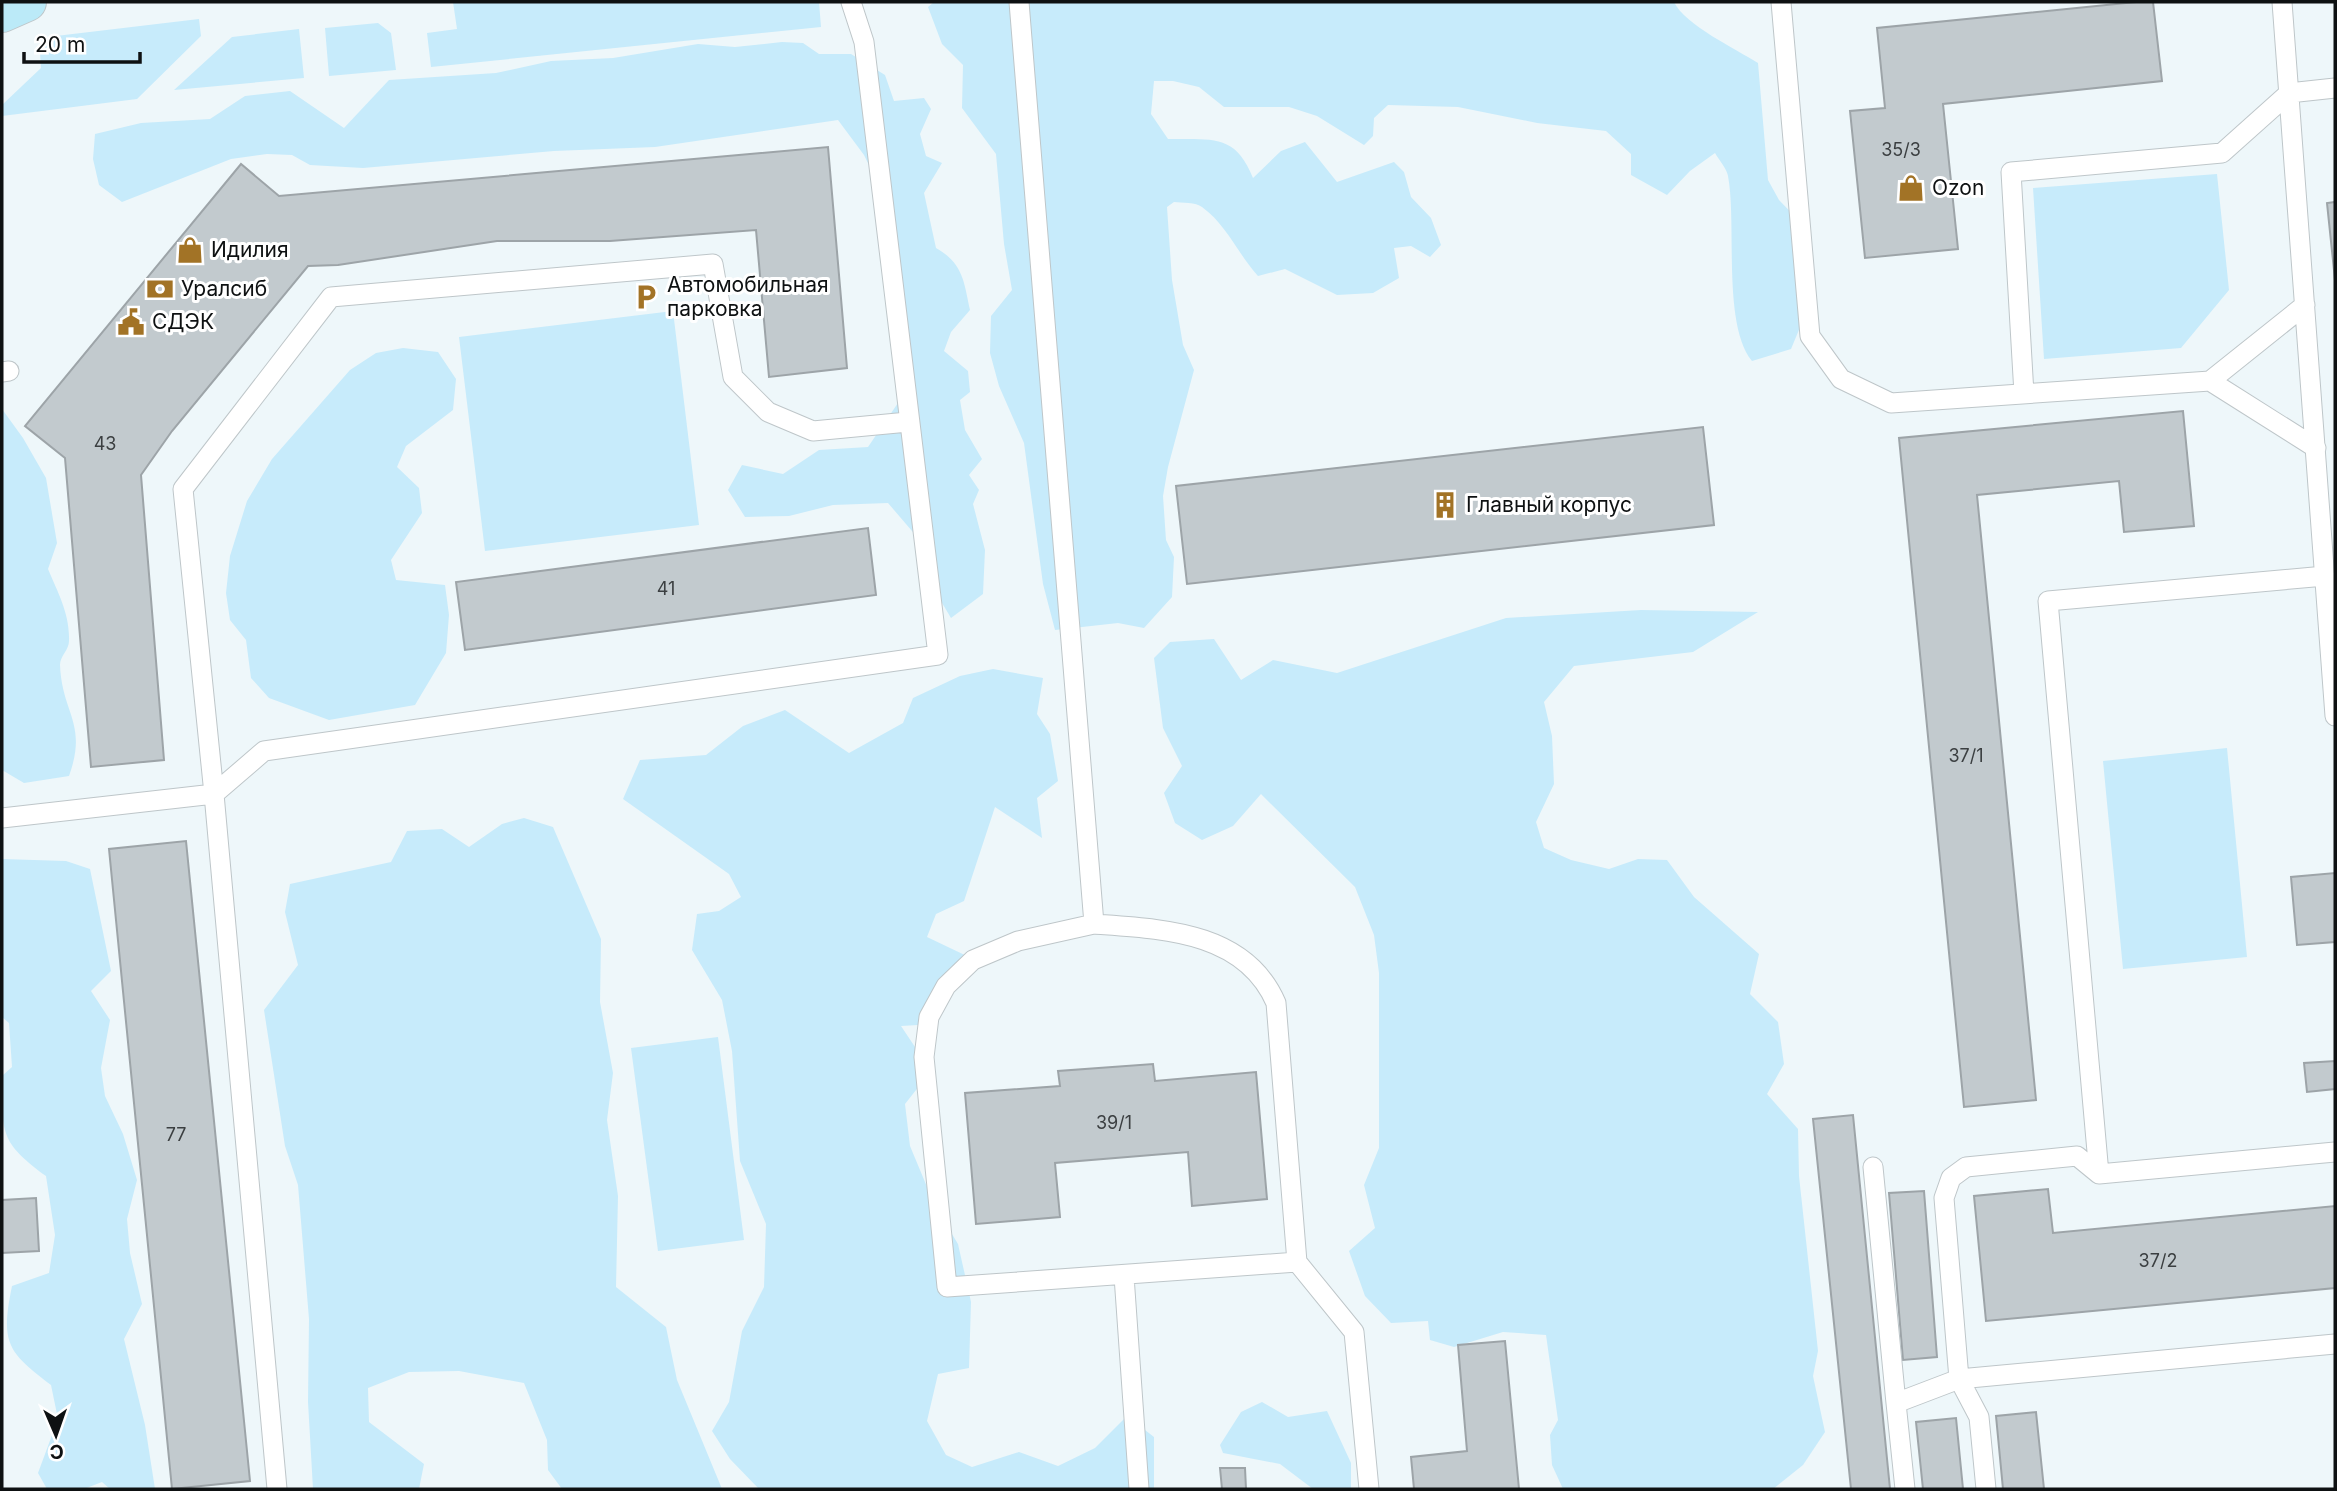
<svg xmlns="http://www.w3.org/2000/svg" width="2337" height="1491" font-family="Inter,sans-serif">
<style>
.green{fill:#c7ebfb}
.building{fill:#c2cace;stroke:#9da4a8;stroke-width:2}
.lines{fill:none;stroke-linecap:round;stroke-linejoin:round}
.lane-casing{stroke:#bec6c9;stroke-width:21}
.secondary-casing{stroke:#bec6c9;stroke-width:40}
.lane{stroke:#fff;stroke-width:19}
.secondary{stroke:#bbeaf8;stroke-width:38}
.labels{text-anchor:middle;stroke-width:6;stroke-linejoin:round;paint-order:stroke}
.number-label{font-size:18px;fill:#3b3f41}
.poi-label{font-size:21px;fill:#0e1112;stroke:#fff;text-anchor:start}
</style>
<rect width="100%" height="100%" fill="#eef7fa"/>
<path class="green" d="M453,2H819L821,27L431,67L427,33L457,29Z
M934,2H1674C1685,25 1736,49 1758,63L1768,180L1779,200L1807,229L1811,301L1791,349L1752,361C1722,324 1737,224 1728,176C1727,169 1719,160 1715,153L1690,171L1667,195L1631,175V154L1606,131L1537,123L1458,107L1388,105L1374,118L1373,136L1364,145L1317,116L1289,107H1224L1199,87L1173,81H1154L1151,114L1168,139C1212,140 1235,133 1253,178L1281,151L1305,142L1337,182L1394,162L1404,172L1411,197L1431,218L1441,245L1430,257L1411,246L1394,248L1399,278L1373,293L1337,295L1285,269L1258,276C1238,254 1226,224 1202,207C1196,202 1182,203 1174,202L1167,207L1172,280L1183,345L1194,370L1168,467L1163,496L1166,540L1174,557L1172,597L1144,628L1118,623L1055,630L1043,584L1024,443L999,386L990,353L991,316L1012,290L1004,244L996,154L962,108L963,65L942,44L928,7Z
M199,19L201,36L137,99L2,116V105L41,68L39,38Z
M378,23L391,33L396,70L329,76L325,28Z
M299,29L304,78L174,90L232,37Z
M782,42L803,43L819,54H851L885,75L894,101L924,98L931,109L920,134L926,156L942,163L924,193L936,248C963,263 964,282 970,310L951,332L944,351L968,371L970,392L960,400L965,430L982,459L969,475L979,490L973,504L985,550L983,594L951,618L926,576L918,538L888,503L833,505L789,516L745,517L728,490L742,465L783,474L819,450L868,447L900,400L889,206L864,155L838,120L655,147L554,151L363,168L310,165L292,155L267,154L231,159L122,202L99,185L93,159L95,134L141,123L210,119L245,96L290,91L344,128L389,80L496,73L551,61L613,58L698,44L735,47Z
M2217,174L2229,290L2181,348L2044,359L2033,188Z
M673,311L699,525L485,551L459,337Z
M403,348L438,352L456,379L453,410L406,446L397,467L419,488L422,513L391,560L396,580L445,585L449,615L446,653L415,705L329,720L269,698L251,678L246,640L230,620L226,593L230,556L247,501L272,459L350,370L376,353Z
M2,409L23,438L46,478L57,543L48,569C58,593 70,614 69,641C69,650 60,656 60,665C62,714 88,723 69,776L24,783L2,770Z
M1641,610L1758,612L1693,652L1574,666L1544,702L1552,736L1554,784L1536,822L1544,848L1571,860L1609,869L1638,859L1667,860L1694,897L1759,954L1750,994L1778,1022L1784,1064L1767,1094L1798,1129L1799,1176L1818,1351L1813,1376L1825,1432L1803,1465L1773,1489H1563L1552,1465L1550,1435L1558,1420L1546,1335L1503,1332L1454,1347L1430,1340L1428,1321L1391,1323L1365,1296L1349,1251L1375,1228L1364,1185L1379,1148V973L1374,935L1355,887L1261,794L1233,826L1202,840L1175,823L1164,793L1182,766L1163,728L1154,658L1170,642L1214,639L1241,680L1273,660L1337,673L1506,618Z
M993,669L1043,678L1037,714L1050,734L1058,781L1037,798L1042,838L995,807L964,901L936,914L927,937L971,958L935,1024L901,1026L931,1071L905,1104L910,1146L935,1206L958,1244L971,1302L969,1368L938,1374L927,1421L946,1455L972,1467L1019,1452L1058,1466L1095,1448L1127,1416L1154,1437V1489H759L730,1459L712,1431L729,1402L742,1331L764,1287L766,1224L740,1161L732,1051L722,1000L692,950L697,914L719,911L741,897L729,874L623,799L640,760L706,755L743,726L785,710L849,753L903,723L913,698L960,676Z
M2227,748L2247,957L2123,969L2103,761Z
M524,818L553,827L601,939L600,1002L613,1073L607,1120L618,1196L616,1287L666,1327L677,1380L722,1489H562L548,1470L547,1440L524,1383L459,1371L409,1372L368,1388L369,1422L424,1464L419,1489H313L308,1402L309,1319L298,1185L285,1146L264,1010L298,965L285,912L290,884L391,862L407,831L442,829L469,847L502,824Z
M2,859L66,861L90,869L111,971L91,991L110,1020L101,1068L105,1096L123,1134L137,1180L127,1219L130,1253L142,1304L124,1339L145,1425L155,1489H110L102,1482L84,1489H47L38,1473L58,1419L51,1385C8,1352 0,1344 12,1286L49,1273L55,1235L46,1176C0,1142 2,1134 2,1076L12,1067L9,1023L2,1017Z
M718,1037L744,1240L658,1251L631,1048Z
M1262,1402L1288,1417L1327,1411L1351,1463V1489H1313L1280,1464L1223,1453L1220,1445L1241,1412Z"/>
<path class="building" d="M2136,2H2153L2162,81L1943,104L1958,249L1865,258L1850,111L1885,108L1877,28Z
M828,147L847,368L769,377L756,230L610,241H497L338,265L308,266L172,431L141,475L164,760L91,767L65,458L25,426L241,164L279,196Z
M2335,202V280L2327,203Z
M2183,411L2194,526L2124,532L2119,481L1977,495L2036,1100L1964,1107L1899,438Z
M1703,427L1714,525L1187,584L1176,486Z
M868,528L876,595L465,650L456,582Z
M186,841L250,1481L172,1489L109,849Z
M2335,873V942L2297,945L2291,877Z
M2335,1061V1089L2307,1092L2304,1063Z
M1153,1064L1155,1081L1256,1072L1267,1199L1192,1206L1188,1152L1055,1163L1060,1217L976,1224L965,1093L1060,1086L1058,1071Z
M1853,1115L1890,1489H1851L1813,1119Z
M2048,1189L2053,1233L2335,1206V1288L1986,1321L1974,1196Z
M1924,1191L1937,1357L1903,1360L1889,1193Z
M36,1198L39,1251L2,1253V1200Z
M1505,1341L1519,1489H1414L1411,1457L1467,1451L1458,1345Z
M2036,1412L2044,1489H2003L1996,1416Z
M1956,1418L1963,1489H1923L1916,1422Z
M1220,1468H1245L1246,1489H1222Z"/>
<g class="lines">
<defs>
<path id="lane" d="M1019,2L1094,924
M1781,2L1810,336L1841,379L1891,403L2210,381L2305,305
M2282,2L2335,716
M2,372L9,371
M2210,381L2316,448
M2024,394L2011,172L2222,153L2289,93L2335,88
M2,818L214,794L264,751L938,655L864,42L851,2
M1094,924C1162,929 1245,931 1276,1003L1297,1262L947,1287L924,1057L929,1017L946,986L973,960L1018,941Z
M2335,1152L2099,1174L2077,1156L1966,1167L1951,1178L1944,1198L1959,1379L2335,1344
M1873,1167L1896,1403
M2099,1174L2048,601L2325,576
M1297,1262L1354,1332L1369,1489
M1124,1276L1139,1489
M277,1489L214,794L183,489L331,297L713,264L733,377L768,412L813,431L908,422
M1905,1489L1896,1403L1959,1379L1979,1417L1986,1489"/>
<path id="secondary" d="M2,13L27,2"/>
</defs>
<use href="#lane" class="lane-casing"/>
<use href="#secondary" class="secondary-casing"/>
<use href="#lane" class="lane"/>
<use href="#secondary" class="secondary"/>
</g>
<defs>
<symbol id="shop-bare" viewBox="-9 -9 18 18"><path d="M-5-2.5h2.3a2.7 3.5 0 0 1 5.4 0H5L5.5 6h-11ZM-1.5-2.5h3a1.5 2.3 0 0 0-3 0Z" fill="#a27326" stroke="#fff" stroke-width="2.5" paint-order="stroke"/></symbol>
<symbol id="bank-bare" viewBox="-9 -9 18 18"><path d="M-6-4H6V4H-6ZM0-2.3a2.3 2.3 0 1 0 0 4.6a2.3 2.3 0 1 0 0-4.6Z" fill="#a27326" stroke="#fff" stroke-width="2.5" paint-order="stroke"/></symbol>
<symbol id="parking-bare" viewBox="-9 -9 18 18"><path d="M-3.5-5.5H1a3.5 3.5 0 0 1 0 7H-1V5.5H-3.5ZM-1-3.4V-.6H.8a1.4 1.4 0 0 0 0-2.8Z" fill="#a27326" stroke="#fff" stroke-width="2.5" paint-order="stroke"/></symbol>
<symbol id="civic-bare" viewBox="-9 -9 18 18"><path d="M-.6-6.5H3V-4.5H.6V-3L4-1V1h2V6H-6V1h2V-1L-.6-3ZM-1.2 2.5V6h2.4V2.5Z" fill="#a27326" stroke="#fff" stroke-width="2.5" paint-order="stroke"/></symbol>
<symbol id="building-bare" viewBox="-9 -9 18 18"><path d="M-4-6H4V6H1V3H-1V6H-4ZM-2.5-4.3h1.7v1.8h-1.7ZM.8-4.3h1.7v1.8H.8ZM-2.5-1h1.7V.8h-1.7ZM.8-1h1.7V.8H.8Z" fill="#a27326" stroke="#fff" stroke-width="2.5" paint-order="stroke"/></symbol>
</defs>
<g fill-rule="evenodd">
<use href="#shop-bare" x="1892" y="169" width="38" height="38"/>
<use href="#shop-bare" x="171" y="231" width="38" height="38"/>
<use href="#bank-bare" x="141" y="270" width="38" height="38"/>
<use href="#parking-bare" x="627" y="278" width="38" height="38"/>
<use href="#civic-bare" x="112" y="303" width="38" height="38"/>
<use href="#building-bare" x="1426" y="486" width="38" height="38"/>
</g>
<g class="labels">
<g class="number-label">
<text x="1901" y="156">35/3</text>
<text x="105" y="450">43</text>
<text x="666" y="595">41</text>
<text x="1966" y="762">37/1</text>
<text x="1114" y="1129">39/1</text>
<text x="176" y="1141">77</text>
<text x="2158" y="1267">37/2</text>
</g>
<g class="poi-label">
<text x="1932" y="195">Ozon</text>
<text x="211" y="257">Идилия</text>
<text x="667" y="292">Автомобильная<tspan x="667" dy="24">парковка</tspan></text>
<text x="181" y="296">Уралсиб</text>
<text x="152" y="329">СДЭК</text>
<text x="1466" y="512">Главный корпус</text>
</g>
</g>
<rect width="2337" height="1491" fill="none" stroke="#0e1112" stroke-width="7"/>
<g transform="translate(56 1435) rotate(178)" stroke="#ffffff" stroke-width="5" paint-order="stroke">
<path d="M0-5L12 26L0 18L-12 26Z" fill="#0e1112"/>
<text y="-10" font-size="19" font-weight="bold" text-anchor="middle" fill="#0e1112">С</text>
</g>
<path d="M24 52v10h116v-10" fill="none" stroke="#0e1112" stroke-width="3.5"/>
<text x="35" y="52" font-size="21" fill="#0e1112" stroke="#ffffff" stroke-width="5" paint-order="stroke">20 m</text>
</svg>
